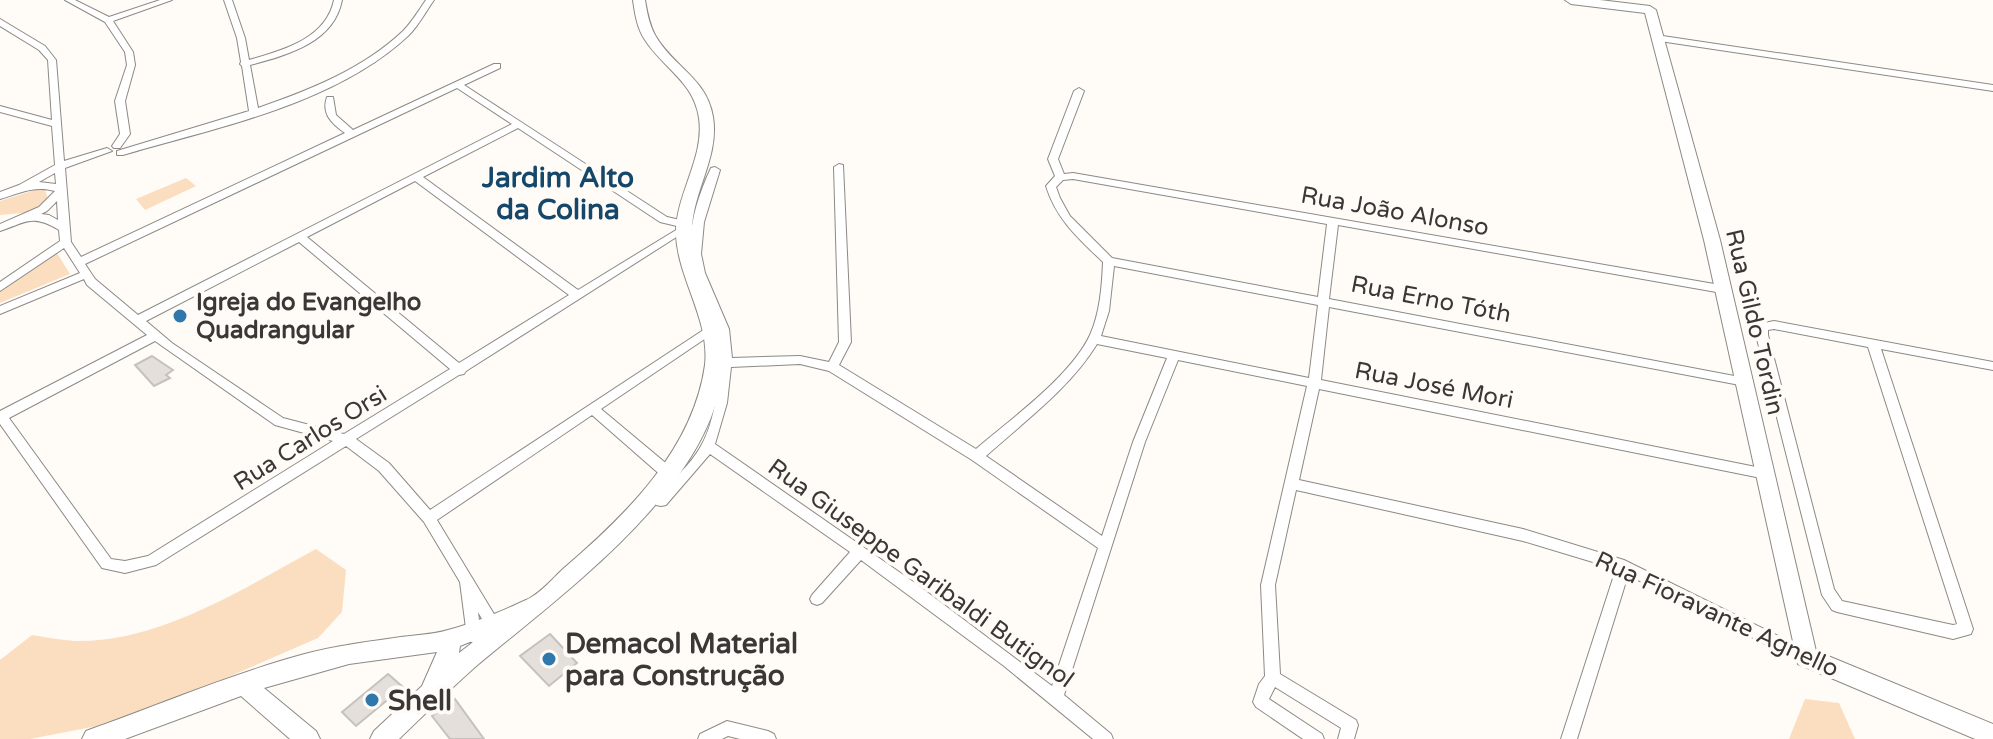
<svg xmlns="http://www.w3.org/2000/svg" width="1993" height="739" font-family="'Varela Round',sans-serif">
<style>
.green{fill:#fbddc0}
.building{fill:#e4dfda;stroke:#c6c1bd;stroke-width:2}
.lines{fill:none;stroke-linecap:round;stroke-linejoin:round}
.street-casing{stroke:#8d8985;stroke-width:2}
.secondary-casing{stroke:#8d8985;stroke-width:2}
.street{fill:#fff;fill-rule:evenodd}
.secondary{fill:#fff;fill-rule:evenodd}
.poi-dot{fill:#3078ac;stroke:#fffbf7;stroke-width:3}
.labels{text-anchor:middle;stroke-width:8;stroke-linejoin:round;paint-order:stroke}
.street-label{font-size:24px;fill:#3a3837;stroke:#fffbf7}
.poi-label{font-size:24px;font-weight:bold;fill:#3a3837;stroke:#fffbf7;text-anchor:start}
.quarter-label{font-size:28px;font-weight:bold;fill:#14476a;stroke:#fffbf7}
.near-poi-label{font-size:28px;font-weight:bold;fill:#3a3837;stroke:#fffbf7;text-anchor:start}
</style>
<rect width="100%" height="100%" fill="#fffbf7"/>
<path class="green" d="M186,178L196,186L145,210L136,199Z
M35,190H45L48,199L32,212L0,215V201Z
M57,253L70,274L0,303V291Z
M316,549L346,570L342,612L318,638L166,704L102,725L30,739H0V660L32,635C46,637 61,640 75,641C159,643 244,588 316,549Z
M1805,699L1839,703L1855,739H1789Z"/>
<path class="building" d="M152,356L173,370L166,375L170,378L154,386L135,365Z
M550,634L577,663L549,686L520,656Z
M388,674L403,687L356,726L342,712Z
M455,699L484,739H450L432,716Z"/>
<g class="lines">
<defs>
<path id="street" d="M65,0H75L109,17L160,0H172L113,21L133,52L135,65L125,101L130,134L120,148H114L112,146L120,134L115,101L127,65L125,52L105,22Z
M224,0H232L245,38L249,60C283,50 326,39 334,0H342C334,43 287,55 250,65L258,108C310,90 363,69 403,31C412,22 419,10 426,0H434C426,11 419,25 409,35C336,104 218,127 123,155H117V151L249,111L242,66L240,64L241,62L237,38Z
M0,19L45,46L56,60L64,161L107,148L112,151L65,168L71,242L81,257L345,133C332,124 321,114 327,97H333L336,115L353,130L494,64H500V68L464,85L667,217L689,222V229L466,371L464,374L459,375L356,439L389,463L430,510L711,325L717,329L715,332L601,409L674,470L676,474L674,478L669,479L664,478L592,415L437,520L503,629L501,634L496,636L491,634L478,612L481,636L479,641L474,643L469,641L467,636L460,582L424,522L379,471L346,446L156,565L125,573L102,568L0,424V411L147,335L87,285L84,279L0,314V306L80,273L64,248L0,291V282L60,241L59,230C32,214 27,222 0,231V224L39,207L55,191C35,185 19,193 0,199V192L19,185L55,165L52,126L0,112V106L52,120L48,60L39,50L0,26ZM457,88L512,124L138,315L95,279L85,264ZM518,128L660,222L681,227L578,290L423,177ZM55,173L56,184L39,182ZM415,181L569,295L459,363L307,237ZM57,201L58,220L49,215L41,214L47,211ZM299,242L450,369L344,434L283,418L172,343L146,321ZM155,341L275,425L333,441L148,556L125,561L111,559L9,418Z
M1656,35L1993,85V91L1653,40L1652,38Z
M1079,88L1084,91L1058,159L1064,174L1073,173L1726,286L1728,289L1726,292L1722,293L1338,225L1329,299L1745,378L1751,382L1745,386L1329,307L1321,380L1771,470L1773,474L1771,478L1766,479L1319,389L1299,480L1523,529L1624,560L1811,652L1813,657L1811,662L1806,664L1801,662L1628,575L1577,739H1561L1616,569L1523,541L1296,490L1275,585L1280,674L1356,720L1358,725L1354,739H1338L1341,728L1275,687L1269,699L1322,734L1324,739H1303L1256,707L1253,702L1259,684L1265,676L1261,585L1307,386L1178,360L1145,442L1064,695L1111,734L1113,739H1093L1004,666L861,560L822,603L817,605L812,603L810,599L812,595L850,552L710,454L666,505L661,506L656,505L654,501L656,497C671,481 690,466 701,446C718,417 725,352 715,320C708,301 695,284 692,263C686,232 698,195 711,168L715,167L720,170L704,222L701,254L705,273L729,329L732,358L800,356L829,362L839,342L834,167L839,164L843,165L851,342L839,365L976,449C1011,419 1071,376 1090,335C1100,313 1102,286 1103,262C1079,239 1056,219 1046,186L1055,176L1048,159L1074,91ZM1073,179L1327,224L1318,297L1112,258L1070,216L1060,198L1056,187L1063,180ZM1114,266L1318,305L1309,378L1101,336L1109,311ZM1097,344L1167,358L1133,442L1102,536L986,456C1025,421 1070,388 1097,344ZM800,364L829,371L972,460L1098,548L1052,686L915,583L715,444L727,403L731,367Z
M1774,321L1993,362V370L1881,349L1973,629L1971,634L1953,639L1837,612L1832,610L1822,595L1756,335L1759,324ZM1774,329L1868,347L1957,624L1953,625L1842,601L1834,589L1768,335V330Z
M727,721L768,731L774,734L776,739H740L728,736L722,739H698L700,734Z"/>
<path id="secondary" d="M633,0H645C647,12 649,24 655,35C672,66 707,78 713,117C720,158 690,195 692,236C695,279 723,316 723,359C722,482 559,596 474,668C448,691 424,715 399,739H370L374,731L422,686L437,652L349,664L264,688L316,731L320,739H290L241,696L125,739H82L86,731L94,728C158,705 222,678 287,659C322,648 358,643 394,638C412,635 431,635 448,630C469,625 507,609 526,600C540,594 553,578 563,569C626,515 693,450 705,365C710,320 678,279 676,235C675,195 705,158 699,118C694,82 663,68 645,40C637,28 635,14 633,0ZM477,639L459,653L460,646Z
M1565,0H1600L1650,6L1656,10L1720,240L1816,651L1993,724V739H1975L1798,664L1704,240L1645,13L1571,4Z"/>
</defs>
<use href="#street" class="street-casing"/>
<use href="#secondary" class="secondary-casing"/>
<use href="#street" class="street"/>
<use href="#secondary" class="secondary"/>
</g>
<g class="poi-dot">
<circle cx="180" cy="316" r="8"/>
<circle cx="549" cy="659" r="8"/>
<circle cx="372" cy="700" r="8"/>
</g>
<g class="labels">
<g class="street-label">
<text transform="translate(1395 211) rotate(10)" y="8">Rua João Alonso</text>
<text transform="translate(1431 299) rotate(11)" y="8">Rua Erno Tóth</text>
<text transform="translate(1755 322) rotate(77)" y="8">Rua Gildo Tordin</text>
<text transform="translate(1434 385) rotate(11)" y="8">Rua José Mori</text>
<text transform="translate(310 438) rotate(-32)" y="8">Rua Carlos Orsi</text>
<text transform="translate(921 573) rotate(36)" y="8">Rua Giuseppe Garibaldi Butignol</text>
<text transform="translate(1717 614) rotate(25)" y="8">Rua Fioravante Agnello</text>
</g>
<g class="poi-label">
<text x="196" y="310">Igreja do Evangelho<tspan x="196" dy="28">Quadrangular</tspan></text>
</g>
<g class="quarter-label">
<text x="558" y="187">Jardim Alto<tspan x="558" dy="32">da Colina</tspan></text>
</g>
<g class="near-poi-label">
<text x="565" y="653">Demacol Material<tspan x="565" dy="32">para Construção</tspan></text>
<text x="388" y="710">Shell</text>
</g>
</g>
</svg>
